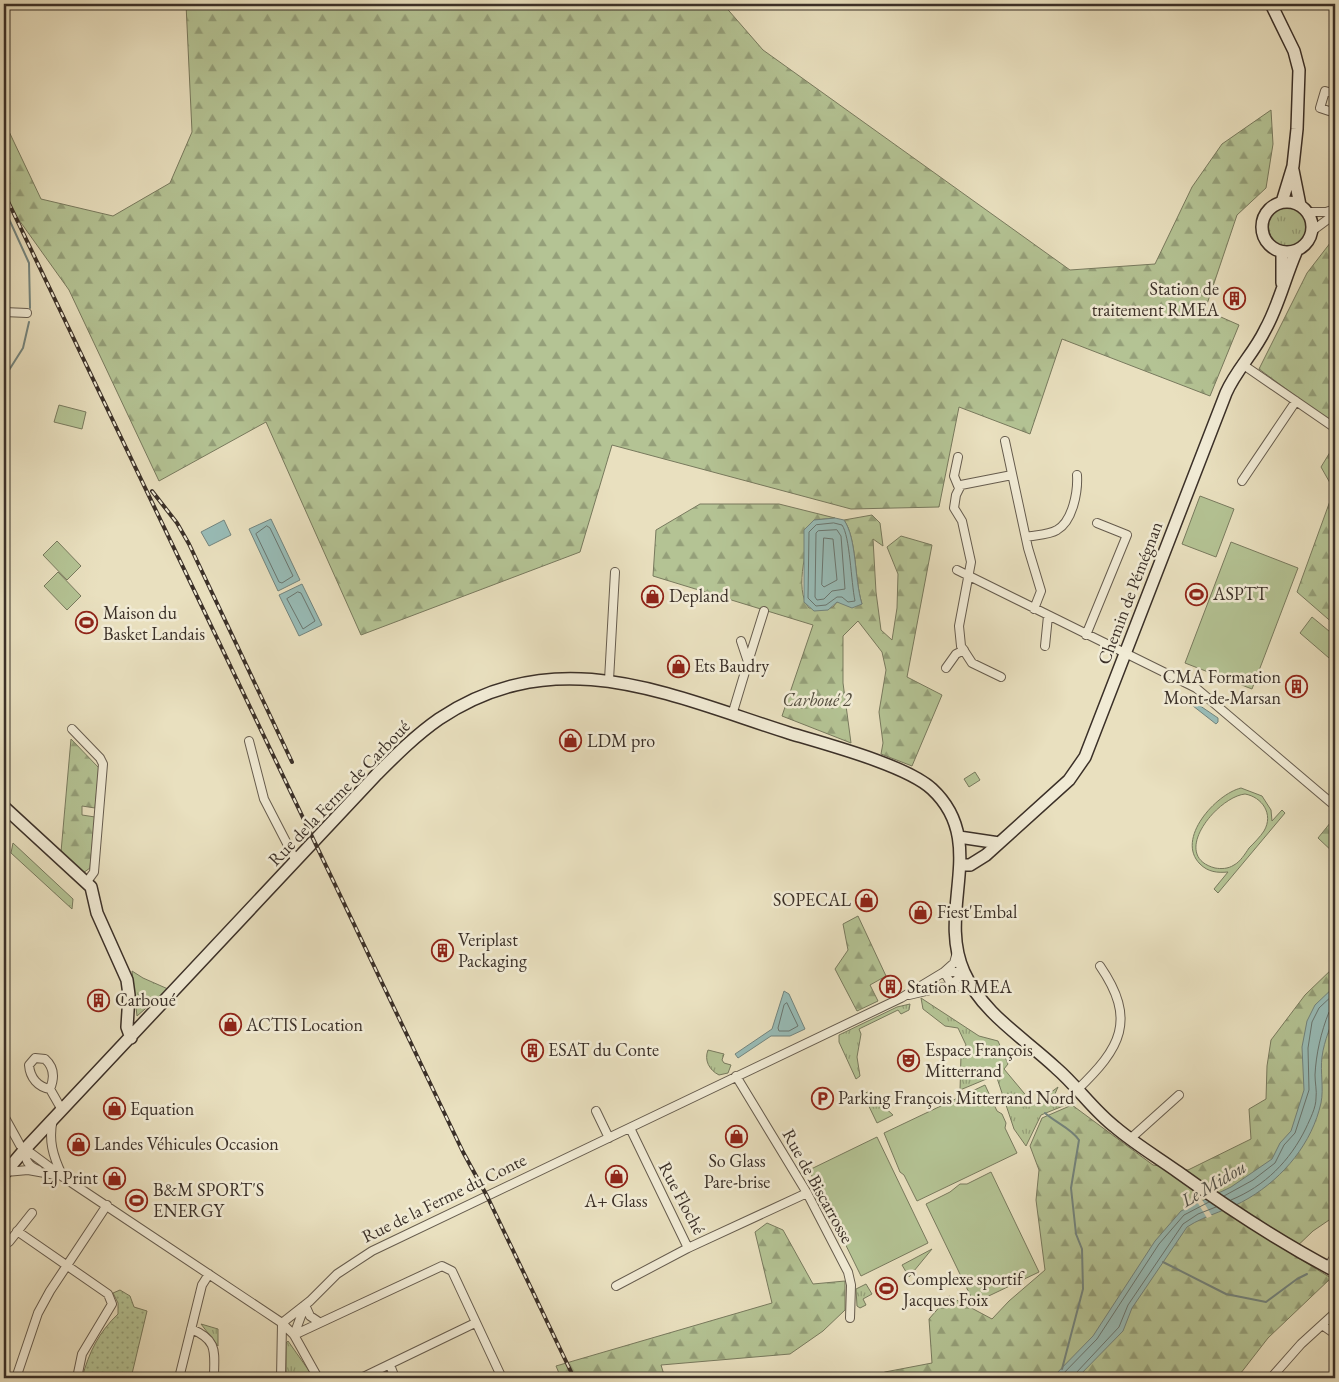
<svg xmlns="http://www.w3.org/2000/svg" width="1339" height="1382" font-family="'EB Garamond',serif">
<style>
.grass{fill:url(#grass-tufts);stroke:#787a5e}
.forest{fill:url(#forest-firs);stroke:#787a5e}
.park{fill:url(#park-dots);stroke:#787a5e}
.garden{fill:#b4c394;stroke:#787a5e;fill-rule:evenodd}
.water{fill:#98bcb7;stroke:#73847e}
.pier{fill:#e9e0bf}
.lines{fill:none;stroke-linecap:round;stroke-linejoin:round}
.shore{stroke:#6a7670;stroke-width:1}
.stream{stroke:#73847e;stroke-width:2}
.street-casing{stroke:#665c4e;stroke-width:10}
.secondary-casing{stroke:#3b3028;stroke-width:14}
.street{stroke:#f1ebd5;stroke-width:8}
.secondary{stroke:#f1ebd5;stroke-width:11}
.rail-casing{stroke:#3b3028;stroke-width:4}
.rail{stroke:#f1ebd5;stroke-width:2;stroke-dasharray:5.5;stroke-linecap:butt}
.labels{text-anchor:middle;stroke-width:5;stroke-linejoin:round;paint-order:stroke}
.poi-label{font-size:18px;fill:#3b3028;stroke:#f1ebd5;text-anchor:start}
.street-label{font-size:18px;fill:#3b3028;stroke:#f1ebd5}
.park-label{font-size:18px;font-style:italic;fill:#534d3e;stroke:#f1ebd5}
.water-label{font-size:19px;font-style:italic;fill:#52534c;stroke:#f1ebd5}
</style>
<defs>
<pattern id="grass-tufts" width="24" height="20" patternUnits="userSpaceOnUse" patternTransform="scale(1.25)"><rect width="24" height="20" fill="#b4c394"/><path d="M3 7l-1-3M5 7V3M7 7l1-3M15 17l-1-3M17 17v-4M19 17l1-3" fill="none" stroke="#949f79"/></pattern>
<pattern id="forest-firs" width="22" height="20" patternUnits="userSpaceOnUse" patternTransform="scale(1.25)"><rect width="22" height="20" fill="#b4c394"/><path d="M5 1l3.5 6h-7zM16 11l3.5 6h-7z" fill="#949f79"/></pattern>
<pattern id="park-dots" width="8" height="8" patternUnits="userSpaceOnUse" patternTransform="scale(1.25)"><rect width="8" height="8" fill="#b4c394"/><path d="M2 2h.1M6 6h.1" fill="none" stroke="#949f79" stroke-width="1.8" stroke-linecap="round"/></pattern>
</defs>
<rect width="100%" height="100%" fill="#e9e0bf"/>
<filter id="stains"><feTurbulence type="fractalNoise" baseFrequency=".004" numOctaves="4"/><feColorMatrix values="0 0 0 0 .2 0 0 0 0 .09 0 0 0 0 .02 0 0 0 .5 -.17"/></filter>
<radialGradient id="worn" r=".72"><stop offset=".6" stop-color="#630" stop-opacity="0"/><stop offset="1" stop-color="#630" stop-opacity=".3"/></radialGradient>
<path class="grass" d="M1268 227a20 20 0 1 1 40 0a20 20 0 1 1-40 0Z
M13,843L73,899L72,909L11,853Z
M132,971L143,978L168,989L137,1016Z
M921,998L979,1036L998,1041L1008,1064L1004,1069L1034,1105L1058,1087L1054,1096L1060,1101L1065,1095L1068,1104L1041,1115L1026,1146L1014,1129L996,1075L960,1090L961,1055L966,1045L958,1028L945,1026L923,1009Z
M910,1004L909,1010L901,1014L898,1010L859,1029L861,1034L857,1057L860,1076L856,1079L839,1042V1035L897,1007Z
M708,1050L724,1054L722,1060L724,1063L731,1065L728,1073L719,1075C709,1070 704,1060 708,1050Z
M868,1092L893,1115L877,1123L863,1094Z
M932,1249L909,1277L902,1265Z
M866,1284L872,1294L863,1299L866,1305L860,1308L857,1306L856,1289Z
M201,1324L218,1329V1346Z
M288,1341L312,1375H286V1343Z"/>
<path class="forest" d="M186,4H723L763,50L1070,270L1155,264L1192,187L1222,144L1271,110L1273,144L1266,188L1237,215L1205,310L1239,325L1210,396L1062,339L1030,434L959,407L939,507L851,509L612,445L580,552L361,635L266,422L159,481L69,290L4,199V121L41,199L113,216L170,183L192,132Z
M1334,238H1335V425L1259,369L1307,273Z
M1335,444V625L1297,592L1334,490L1321,467Z
M700,504H779L835,518L814,520C808,542 793,589 809,608L833,607L837,602L862,604C854,578 857,539 844,520L872,515L880,523L883,546L873,539L876,592L881,630L892,640L897,608L898,574L887,547L901,536L932,545L907,677L942,695L912,766L881,754L883,743L879,712L886,670L882,652L858,621L843,636V683L851,743L782,716L813,625L653,576L656,530Z
M71,739L99,768L95,808L82,806V815L95,817L90,868L83,873L61,852Z
M1335,817V854L1318,838Z
M858,916L886,976L870,985L878,1001L857,1011L835,969L848,950L843,924Z
M1335,966V1216L1313,1231L1290,1253L1331,1278L1268,1338L1237,1378H872L885,1372L932,1363L929,1319L949,1296L992,1319L1009,1301L1045,1270L1036,1200L1039,1170L1030,1146L1042,1118L1072,1105L1153,1165L1188,1170L1251,1139L1249,1109L1266,1099L1267,1066L1271,1040L1305,995Z
M767,1223L783,1230L813,1284L845,1281V1310L823,1331L790,1354L661,1365L665,1378H561L556,1366L772,1303L755,1232Z"/>
<path class="park" d="M120,1290L130,1296L134,1307L147,1311L131,1378H82C89,1352 99,1332 118,1314V1303L113,1293Z"/>
<path class="garden" d="M59,405L86,412L82,429L54,422Z
M1200,496L1234,509L1216,557L1182,544Z
M57,541L81,566L67,580L43,555Z
M1231,542L1298,568L1252,689L1185,663Z
M58,572L81,596L67,610L44,586Z
M1312,617L1335,636V650L1329,658L1300,633Z
M975,772L980,780L969,787L964,779Z
M1241,788L1262,796L1271,810L1272,821L1282,810L1285,813L1218,893L1214,889L1228,872C1217,873 1208,872 1200,864C1175,839 1216,794 1241,788ZM1245,794C1262,797 1274,814 1264,831C1260,837 1254,843 1249,848C1245,854 1240,862 1234,865C1228,869 1221,869 1215,868C1169,856 1217,797 1245,794Z
M985,1085L997,1111L1002,1114L1006,1123L1005,1128L1017,1153L917,1201L904,1175L900,1172L884,1133Z
M877,1137L928,1243L861,1276L809,1170Z
M991,1172L1039,1272L974,1303L926,1204L950,1192L960,1184H967Z"/>
<path class="water" d="M835,518L844,520C857,539 854,578 862,604L852,608L837,602L828,610L814,611L804,602V530L814,520Z
M271,519L300,580L278,591L249,529Z
M224,520L231,535L209,546L201,532Z
M302,584L322,625L299,636L279,595Z
M1190,699L1218,718V722L1216,724L1188,702Z
M1335,986C1335,993 1337,1002 1335,1009C1332,1025 1324,1040 1322,1057C1320,1072 1324,1088 1321,1103C1312,1143 1284,1177 1249,1198C1230,1210 1207,1214 1187,1227L1132,1308L1123,1331L1077,1378H1052L1093,1336L1155,1241L1181,1211L1231,1187L1272,1159L1280,1143L1291,1131L1304,1090L1302,1047L1307,1021L1315,1005Z
M784,991L789,994L805,1029L790,1036H771L738,1058L735,1054L772,1029Z"/>
<path class="pier" d="M1201,1198L1212,1216L1207,1218L1196,1200Z"/>
<g class="lines">
<path class="shore" d="M834,523L842,525C850,536 851,582 855,601L848,602L842,597H837L826,605L816,606L808,598L809,532L816,525Z
M267,526L270,528L293,576L282,583L279,582L256,534Z
M837,530L841,536L845,589L832,591L824,599L817,600L815,597L816,533L818,531Z
M824,538L833,539L837,580L824,587L822,585Z
M298,592L301,593L315,621L303,629L287,599Z
M787,1003L798,1026L789,1031H779L778,1028L784,1005Z
M1224,1196L1253,1180L1275,1163L1284,1145L1295,1133L1309,1090L1308,1048L1312,1022L1319,1008L1335,993
M1231,1200C1265,1186 1290,1161 1306,1128C1310,1119 1316,1108 1316,1098C1317,1091 1315,1083 1315,1075C1316,1054 1321,1032 1329,1012L1335,1009
M1059,1378L1097,1339L1159,1244L1184,1215L1209,1202
M1075,1378L1076,1373L1119,1327L1128,1305L1183,1224L1198,1214L1216,1207"/>
<path class="stream" d="M4,208L29,263L30,308
M4,378L23,348L29,322
M1045,1113C1056,1123 1071,1128 1079,1140L1071,1188L1076,1234L1082,1249L1083,1289L1062,1369
M1163,1262L1226,1294L1266,1302L1297,1279L1307,1274"/>
<defs>
<path id="street" d="M1335,94L1325,91L1320,108L1335,113
M1307,212H1326L1335,209
M1312,231L1335,214
M4,312L27,313
M1242,364L1335,428
M1005,441L1028,548L1041,591L1034,609
M958,457L954,476L959,488
M1242,481L1296,401
M1026,537C1035,535 1049,535 1057,530C1073,521 1078,491 1077,475
M957,570L1196,688L1335,806
M1086,635L1127,535L1097,523
M1045,646L1048,616
M748,662L764,611
M946,668L956,654L964,650
M1001,677L972,663L961,646L959,626L971,562L962,521L954,508L956,495L961,485L1012,475
M609,680L615,572
M732,715L748,662L741,641
M72,729L100,758L103,764L94,872L86,883
M249,741L264,799L296,861
M952,985L944,972L954,963L957,952
M909,995L952,985L975,991
M736,1076L807,1193L848,1272L851,1285L850,1318
M50,1089C55,1077 54,1067 45,1059L35,1058L29,1065C30,1078 38,1087 50,1089L62,1110
M1077,1090C1121,1048 1137,1020 1100,966
M596,1111L609,1138
M4,1116L20,1145L63,1177L282,1323L294,1335L318,1378
M53,1119C48,1140 53,1156 62,1175
M630,1128L688,1248L807,1193
M1130,1139L1179,1095
M25,1149C25,1160 27,1165 38,1170
M6,1172L28,1170L56,1175
M17,1231L108,1294L112,1304L82,1354L77,1378
M9,1242L32,1213
M1328,1267L1335,1256
M616,1286L688,1248
M305,1305L310,1316L319,1322
M282,1323L310,1301L337,1274L372,1251L901,998L944,972H964L952,985
M1322,1325L1335,1334
M191,1329C219,1340 214,1353 214,1378
M294,1335L442,1266L452,1271L502,1378
M294,1335L305,1305
M390,1365L395,1378
M16,1378L38,1313L50,1291L107,1205
M179,1378L202,1285L209,1274
M281,1378L282,1323
M361,1378L475,1323
M1271,1378L1301,1344L1335,1313"/>
<path id="secondary" d="M1271,4L1294,51L1299,70L1297,129L1293,166L1282,202
M1293,170L1300,205
M1262 227a25 25 0 1 1 50 0a25 25 0 1 1-50 0Z
M1282,283V252
M4,807L91,887L97,913L127,980L129,995L127,1027L131,1038
M959,837L999,843
M961,865H970L986,855L1069,780L1085,757L1226,393C1236,370 1254,353 1265,330C1279,305 1285,277 1297,250
M4,1174L25,1149L377,774C396,755 416,735 439,719C557,640 669,695 789,733C825,744 906,765 932,789C989,842 936,910 964,972C982,1013 1024,1038 1056,1068C1077,1086 1093,1110 1115,1127C1135,1144 1157,1157 1178,1172C1228,1208 1280,1242 1335,1271"/>
</defs>
<use href="#street" class="street-casing"/>
<use href="#secondary" class="secondary-casing"/>
<use href="#street" class="street"/>
<use href="#secondary" class="secondary"/>
<defs>
<path id="rail" d="M4,193L463,1152L487,1196L574,1378
M152,491L177,523L189,544L292,762"/>
</defs>
<use href="#rail" class="rail-casing"/>
<use href="#rail" class="rail"/>
</g>
<defs>
<symbol id="building-ring" viewBox="-11 -11 22 22"><circle r="9.5" fill="#f1ebd5" stroke="#8f2418" stroke-width="1.5"/><path d="M-4-6H4V6H1V3H-1V6H-4ZM-2.5-4.3h1.7v1.8h-1.7ZM.8-4.3h1.7v1.8H.8ZM-2.5-1h1.7V.8h-1.7ZM.8-1h1.7V.8H.8Z" fill="#8f2418"/></symbol>
<symbol id="stadium-ring" viewBox="-11 -11 22 22"><circle r="9.5" fill="#f1ebd5" stroke="#8f2418" stroke-width="1.5"/><path d="M0-5a6.5 5 0 1 0 0 10a6.5 5 0 1 0 0-10ZM-3.5-1.8h7v3.6h-7Z" fill="#8f2418"/></symbol>
<symbol id="shop-ring" viewBox="-11 -11 22 22"><circle r="9.5" fill="#f1ebd5" stroke="#8f2418" stroke-width="1.5"/><path d="M-5-2.5h2.3a2.7 3.5 0 0 1 5.4 0H5L5.5 6h-11ZM-1.5-2.5h3a1.5 2.3 0 0 0-3 0Z" fill="#8f2418"/></symbol>
<symbol id="theatre-ring" viewBox="-11 -11 22 22"><circle r="9.5" fill="#f1ebd5" stroke="#8f2418" stroke-width="1.5"/><path d="M-5-5.5Q0-4 5-5.5V0Q5 5 0 6Q-5 5-5 0ZM-3.3-2.5H-1v1.5H-3.3ZM1-2.5H3.3v1.5H1ZM-2.8 1Q0 5.5 2.8 1Z" fill="#8f2418"/></symbol>
<symbol id="parking-ring" viewBox="-11 -11 22 22"><circle r="9.5" fill="#f1ebd5" stroke="#8f2418" stroke-width="1.5"/><path d="M-3.5-5.5H1a3.5 3.5 0 0 1 0 7H-1V5.5H-3.5ZM-1-3.4V-.6H.8a1.4 1.4 0 0 0 0-2.8Z" fill="#8f2418"/></symbol>
</defs>
<g fill-rule="evenodd">
<use href="#building-ring" x="1222" y="286" width="25" height="25"/>
<use href="#stadium-ring" x="1184" y="582" width="25" height="25"/>
<use href="#shop-ring" x="640" y="584" width="25" height="25"/>
<use href="#stadium-ring" x="74" y="610" width="25" height="25"/>
<use href="#shop-ring" x="666" y="654" width="25" height="25"/>
<use href="#building-ring" x="1284" y="674" width="25" height="25"/>
<use href="#shop-ring" x="558" y="728" width="25" height="25"/>
<use href="#shop-ring" x="854" y="888" width="25" height="25"/>
<use href="#shop-ring" x="908" y="900" width="25" height="25"/>
<use href="#building-ring" x="430" y="938" width="25" height="25"/>
<use href="#building-ring" x="878" y="974" width="25" height="25"/>
<use href="#building-ring" x="86" y="988" width="25" height="25"/>
<use href="#shop-ring" x="218" y="1012" width="25" height="25"/>
<use href="#building-ring" x="520" y="1038" width="25" height="25"/>
<use href="#theatre-ring" x="896" y="1048" width="25" height="25"/>
<use href="#parking-ring" x="810" y="1086" width="25" height="25"/>
<use href="#shop-ring" x="102" y="1096" width="25" height="25"/>
<use href="#shop-ring" x="724" y="1124" width="25" height="25"/>
<use href="#shop-ring" x="66" y="1132" width="25" height="25"/>
<use href="#shop-ring" x="604" y="1164" width="25" height="25"/>
<use href="#shop-ring" x="102" y="1166" width="25" height="25"/>
<use href="#stadium-ring" x="124" y="1188" width="25" height="25"/>
<use href="#stadium-ring" x="874" y="1276" width="25" height="25"/>
</g>
<g class="labels">
<g class="poi-label">
<text x="1219" y="295" text-anchor="end">Station de<tspan x="1219" dy="21">traitement RMEA</tspan></text>
<text x="1213" y="600">ASPTT</text>
<text x="669" y="602">Depland</text>
<text x="103" y="619">Maison du<tspan x="103" dy="21">Basket Landais</tspan></text>
<text x="694" y="672">Ets Baudry</text>
<text x="1281" y="683" text-anchor="end">CMA Formation<tspan x="1281" dy="21">Mont-de-Marsan</tspan></text>
<text x="587" y="747">LDM pro</text>
<text x="851" y="906" text-anchor="end">SOPECAL</text>
<text x="937" y="918">Fiest'Embal</text>
<text x="458" y="946">Veriplast<tspan x="458" dy="21">Packaging</tspan></text>
<text x="907" y="993">Station RMEA</text>
<text x="115" y="1006">Carboué</text>
<text x="246" y="1031">ACTIS Location</text>
<text x="548" y="1056">ESAT du Conte</text>
<text x="925" y="1056">Espace François<tspan x="925" dy="21">Mitterrand</tspan></text>
<text x="838" y="1104">Parking François Mitterrand Nord</text>
<text x="130" y="1115">Equation</text>
<text x="94" y="1150">Landes Véhicules Occasion</text>
<text x="737" y="1167" text-anchor="middle">So Glass<tspan x="737" dy="21">Pare-brise</tspan></text>
<text x="98" y="1184" text-anchor="end">LJ Print</text>
<text x="153" y="1196">B&amp;M SPORT'S<tspan x="153" dy="21">ENERGY</tspan></text>
<text x="616" y="1207" text-anchor="middle">A+ Glass</text>
<text x="903" y="1285">Complexe sportif<tspan x="903" dy="21">Jacques Foix</tspan></text>
</g>
<g class="street-label">
<text transform="translate(1130 593) rotate(-69)" y="6">Chemin de Pémégnan</text>
<text transform="translate(339 793) rotate(-46)" y="6">Rue de la Ferme de Carboué</text>
<text transform="translate(818 1186) rotate(61)" y="6">Rue de Biscarrosse</text>
<text transform="translate(444 1198) rotate(-26)" y="6">Rue de la Ferme du Conte</text>
<text transform="translate(682 1198) rotate(62)" y="6">Rue Floché</text>
</g>
<g class="park-label">
<text x="817" y="706">Carboué 2</text>
</g>
<g class="water-label">
<text transform="translate(1213 1183) rotate(-31)" y="7">Le Midou</text>
</g>
</g>
<rect width="1339" height="1382" fill="none" stroke="#e9e0bf" stroke-width="20"/>
<rect x="5" y="5" width="1329" height="1372" fill="none" stroke="#3b3028" stroke-width="2.5"/>
<rect x="10" y="10" width="1319" height="1362" fill="none" stroke="#3b3028"/>
<rect width="100%" height="100%" filter="url(#stains)"/>
<rect width="100%" height="100%" fill="url(#worn)"/>
</svg>
